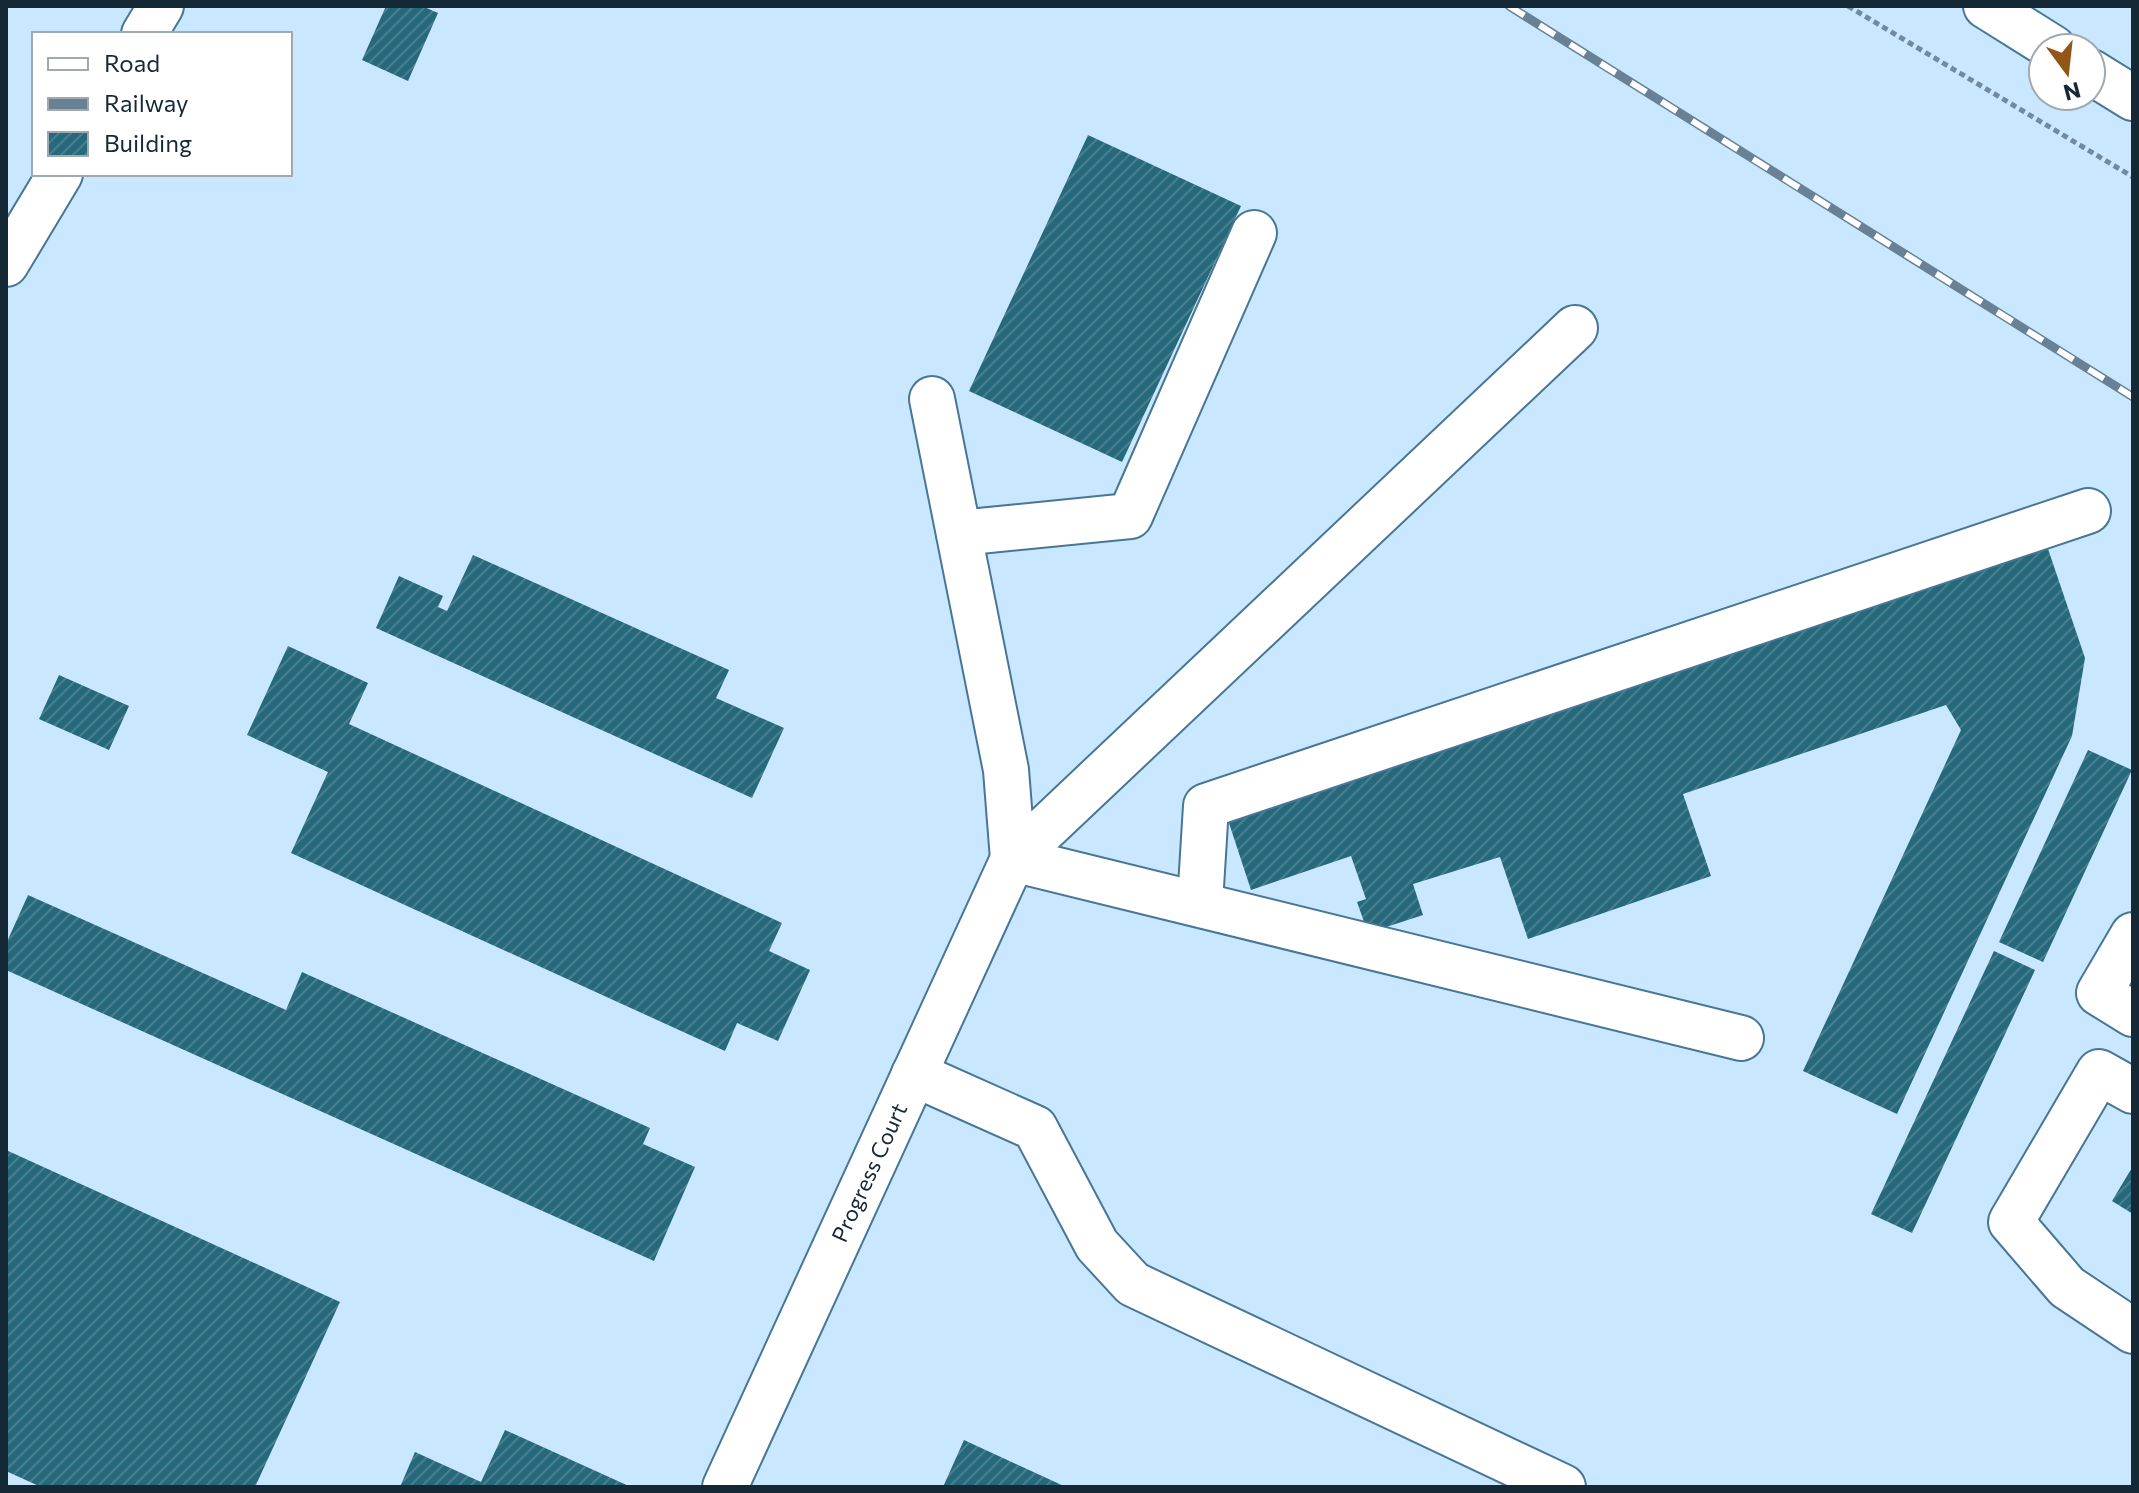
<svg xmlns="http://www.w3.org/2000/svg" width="2139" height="1493" font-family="Commissioner,sans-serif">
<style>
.building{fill:url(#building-hatch)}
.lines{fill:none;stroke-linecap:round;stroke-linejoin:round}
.minor-casing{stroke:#477697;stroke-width:48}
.path{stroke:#718a9d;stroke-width:5;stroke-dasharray:6 4;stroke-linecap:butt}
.minor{stroke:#fff;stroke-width:44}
.rail-casing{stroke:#698194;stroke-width:9}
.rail{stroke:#fff;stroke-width:6;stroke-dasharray:18;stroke-linecap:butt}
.labels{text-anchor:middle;stroke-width:8;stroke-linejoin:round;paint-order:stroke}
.street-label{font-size:22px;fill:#142836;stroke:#fff}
</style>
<defs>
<pattern id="building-hatch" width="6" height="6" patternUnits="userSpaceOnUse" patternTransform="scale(2)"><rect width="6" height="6" fill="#25697c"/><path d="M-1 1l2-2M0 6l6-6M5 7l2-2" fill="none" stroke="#4a7e8e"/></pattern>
</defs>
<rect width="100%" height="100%" fill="#c9e7fe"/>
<path class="building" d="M386,6H422L438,13L408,81L362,60Z
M1088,135L1241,206L1122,462L969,391Z
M2045,540L2085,658L2072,736L1897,1114L1803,1071L1961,730L1946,705L1683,794L1711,876L1528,939L1500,857L1413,884L1423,915L1368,933L1357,902L1366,899L1351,856L1251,890L1227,817Z
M473,555L729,670L716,698L784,728L752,798L376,628L399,576L443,596L438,607L447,611Z
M288,646L368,683L349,724L782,923L769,951L810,970L778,1041L737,1023L725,1051L291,853L328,772L247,735Z
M59,675L129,706L109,750L39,719Z
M2088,750L2132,770L2043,962L1999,942Z
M28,895L286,1010L302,972L650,1128L643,1144L695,1167L654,1261L6,970V944Z
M1994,951L2035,970L1912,1233L1871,1214Z
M6,1150L340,1302L255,1487H41L6,1471Z
M2133,1166V1214L2112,1201Z
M505,1430L631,1487H400L415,1452L481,1482Z
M964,1440L1066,1487H943Z"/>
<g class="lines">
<defs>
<g id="minor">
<path d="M1986,6L2053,48"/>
<path d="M144,34L161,6"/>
<path d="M2091,72L2133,98"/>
<path d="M6,264L60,174"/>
<path d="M932,399L1006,770L1013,859"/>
<path d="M959,533L1130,516L1254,233"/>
<path d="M1013,859L1741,1038"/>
<path d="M1200,903L1206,806L2088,511"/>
<path d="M2133,935L2099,993L2133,1014"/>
<path d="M914,1074L1035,1128L1097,1245L1133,1284L1563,1487"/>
<path d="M2133,1091L2099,1072L2011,1222L2067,1287L2133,1331"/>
<path id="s1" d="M725,1487L1013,859L1575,328"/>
</g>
</defs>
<use href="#minor" class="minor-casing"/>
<path class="path" d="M1848,6L2133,177"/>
<use href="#minor" class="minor"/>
<defs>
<path id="rail" d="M1509,6L2133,397"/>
</defs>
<use href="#rail" class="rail-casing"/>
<use href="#rail" class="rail"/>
</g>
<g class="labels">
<g class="street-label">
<text dy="8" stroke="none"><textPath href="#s1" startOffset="346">Progress Court</textPath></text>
</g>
</g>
<rect width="2139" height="1493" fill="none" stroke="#142836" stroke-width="16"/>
<rect x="32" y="32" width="260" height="144" fill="#ffffff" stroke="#a1a9af" stroke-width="2"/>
<rect x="48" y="58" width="40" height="12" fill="#ffffff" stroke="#a1a9af" stroke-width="2"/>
<text x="104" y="72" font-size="24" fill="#142836">Road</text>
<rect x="48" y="98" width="40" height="12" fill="#698194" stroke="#a1a9af" stroke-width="2"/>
<text x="104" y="112" font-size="24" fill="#142836">Railway</text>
<rect x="48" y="132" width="40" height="24" fill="url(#building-hatch)" stroke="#a1a9af" stroke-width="2"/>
<text x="104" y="152" font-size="24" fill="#142836">Building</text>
<g transform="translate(2067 72) rotate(165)"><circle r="38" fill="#ffffff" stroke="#a1a9af" stroke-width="2"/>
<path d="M0-6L14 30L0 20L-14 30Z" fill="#935619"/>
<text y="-12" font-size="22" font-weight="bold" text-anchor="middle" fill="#142836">N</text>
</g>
</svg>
